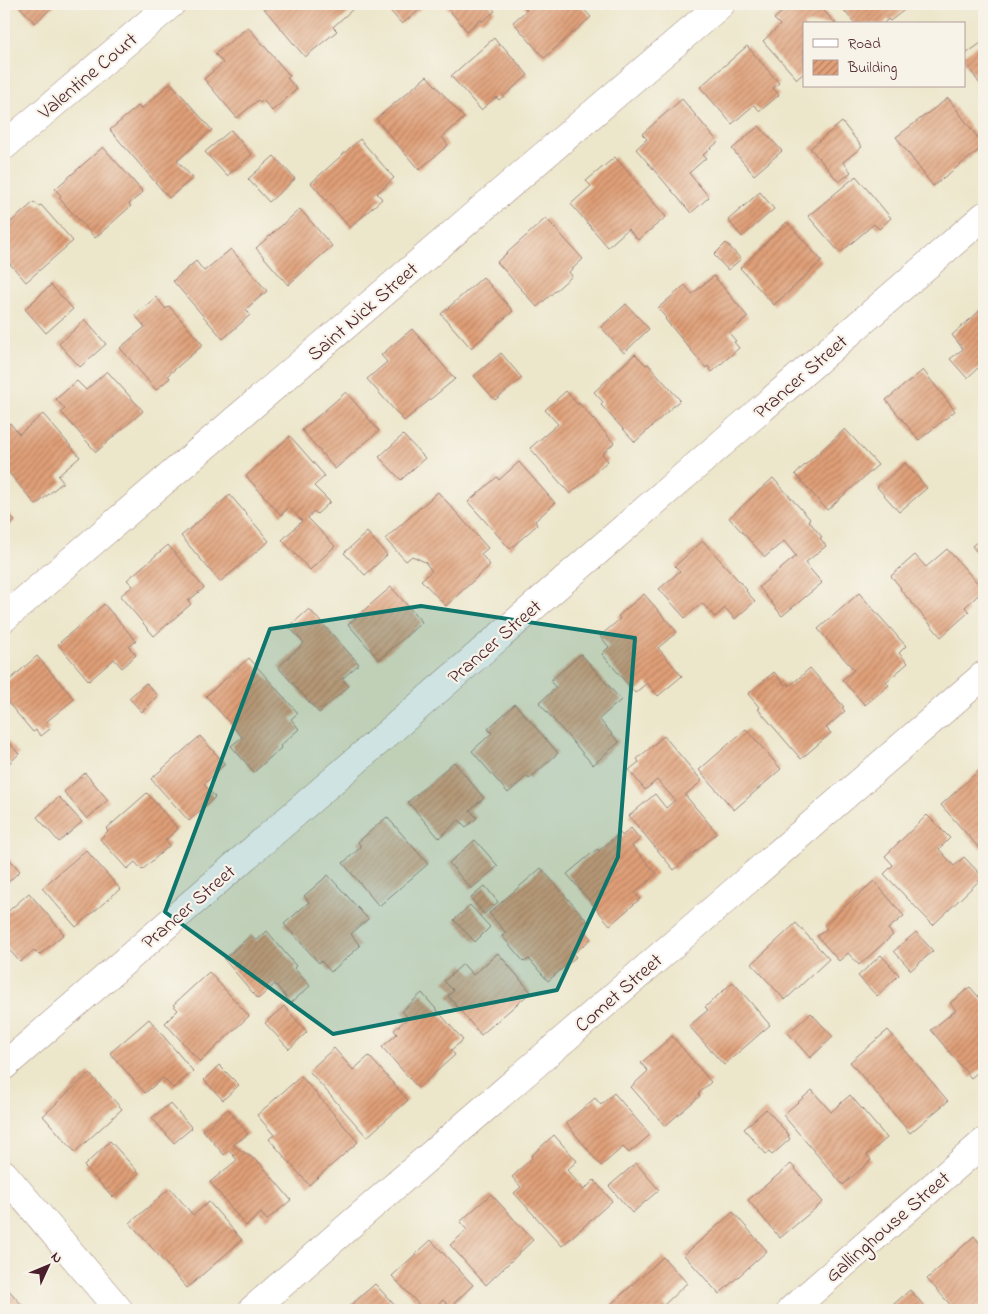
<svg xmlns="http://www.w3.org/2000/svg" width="988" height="1314" font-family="'Indie Flower',sans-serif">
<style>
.building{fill:url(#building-hatch)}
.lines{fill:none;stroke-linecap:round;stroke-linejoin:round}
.minor-casing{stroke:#9b827a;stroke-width:29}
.minor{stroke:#fff;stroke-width:28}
.marked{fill:#0f766e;fill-opacity:0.2;stroke:#0f766e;stroke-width:4;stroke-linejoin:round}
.labels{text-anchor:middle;stroke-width:4.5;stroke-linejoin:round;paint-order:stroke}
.street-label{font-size:20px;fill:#4a1f2b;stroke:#f7f3e8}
</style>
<defs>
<pattern id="building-hatch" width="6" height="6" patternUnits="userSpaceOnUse" patternTransform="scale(1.25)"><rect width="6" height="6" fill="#df9f77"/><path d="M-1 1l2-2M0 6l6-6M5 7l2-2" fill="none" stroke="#b78162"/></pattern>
</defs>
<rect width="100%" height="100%" fill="#f7f3e8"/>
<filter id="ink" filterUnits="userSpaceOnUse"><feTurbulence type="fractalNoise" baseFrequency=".02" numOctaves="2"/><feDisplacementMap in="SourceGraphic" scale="10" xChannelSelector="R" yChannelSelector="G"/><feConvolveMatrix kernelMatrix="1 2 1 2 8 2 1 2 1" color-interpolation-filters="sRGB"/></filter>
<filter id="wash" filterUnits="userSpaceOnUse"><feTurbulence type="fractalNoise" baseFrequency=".0096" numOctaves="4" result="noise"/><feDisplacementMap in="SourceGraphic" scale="20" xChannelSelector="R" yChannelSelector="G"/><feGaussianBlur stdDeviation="1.12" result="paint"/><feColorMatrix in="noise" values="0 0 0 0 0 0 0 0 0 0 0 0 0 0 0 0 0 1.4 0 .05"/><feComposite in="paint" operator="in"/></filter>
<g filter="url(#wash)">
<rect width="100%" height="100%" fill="#ece6ca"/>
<g id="blocks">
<path class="building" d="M17,4H56L35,23Z
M262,4H353L355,7L333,27L337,31L305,57L261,5Z
M384,4H426L402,24Z
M447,4H489L495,11L483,21L479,20L467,31L445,5Z
M525,4H579L591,17L544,58L513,22L527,10L523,6Z
M791,4H818L836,24H804V73L797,79L763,41L780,25L774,19Z
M839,4H912L890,21L888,19L883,24H855Z
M248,27L290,76L287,78L297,89L272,111L263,100L260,103L258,100L237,118L204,79L223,63L215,54Z
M494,38L500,46L502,45L528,75L499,100L496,97L481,110L451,76Z
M984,41V90L964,61V55Z
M747,46L779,83L773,88L779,95L760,111L754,105L732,124L700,87Z
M427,76L464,118L442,137L448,145L419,170L376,119Z
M171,83L212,130L177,161L193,178L169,198L110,130L138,106L141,109Z
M948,98L984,146L933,186L896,137Z
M682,99L718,142L703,155L706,158L689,173L709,197L691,213L636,149L647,139L642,134Z
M842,122L862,147L843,162L851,172L839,182L810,148Z
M759,126L782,151L754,175L732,149Z
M231,130L252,155L227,176L205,152Z
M360,139L394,178L377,193L382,199L350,228L311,183Z
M103,147L143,192L129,204L131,206L95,238L59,198L61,196L55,189Z
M274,156L295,179L269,202L248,179Z
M615,157L666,217L638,240L628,229L608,247L571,204L591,186L586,181Z
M856,176L891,218L879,229L874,224L840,253L808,216Z
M760,192L774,209L742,237L728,220Z
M34,202L39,206L41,205L73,241L26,282L4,257V228Z
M300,209L332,246L288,285L256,248Z
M546,218L583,259L569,272L572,276L537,307L497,262Z
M787,222L822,261L774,305L740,268Z
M726,243L741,259L728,270L714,255Z
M231,249L267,291L246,309L250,315L223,339L173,281L196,261L204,271Z
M714,276L748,317L729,333L736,341L734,342L739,348L712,372L708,366L706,368L665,319L666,318L658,308L685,285L692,294Z
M483,277L513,311L471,348L441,314Z
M51,285L73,309L46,333L25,309Z
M156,297L166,309L169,306L203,345L168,375L170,378L156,390L120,348L145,327L135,315Z
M626,304L649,329L624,353L601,327Z
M984,307V371L982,373L978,368L967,378L950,359L963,349L952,335Z
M85,320L106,344L80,367L59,344Z
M412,329L455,379L404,421L367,379L387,362L381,355Z
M501,353L522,378L495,400L474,376Z
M635,354L646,365L648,364L680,400L635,442L601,405L603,402L594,392Z
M923,370L955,411L919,440L886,400Z
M107,371L143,411L96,452L61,412L65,409L56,399L77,381L86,390Z
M566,391L578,405L579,403L614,443L602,454L608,461L570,494L530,448L558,424L545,410Z
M346,392L379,431L335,469L302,430Z
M43,414L80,457L58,476L63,482L36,505L4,467V429L10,423L19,434Z
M845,429L878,465L827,510L795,474Z
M403,435L425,458L401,480L379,457Z
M290,436L325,476L314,486L330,502L317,514L314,511L308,518L335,546L310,570L282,540L302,521L289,507L281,515L246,476Z
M519,462L555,503L535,521L537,525L510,549L468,502L497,477L499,480Z
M905,463L927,488L899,512L877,487Z
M773,478L810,519L808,520L822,537L820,538L826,546L805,563L822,583L782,616L759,587L796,556L784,541L765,557L729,518Z
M438,492L488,548L481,554L490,565L446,606L421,580L432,571L425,562L412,556L406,561L385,539Z
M230,495L269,541L220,582L181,536Z
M4,508L15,521L4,530Z
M367,532L387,555L365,575L344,553Z
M984,536V561L972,546Z
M703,541L747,590L746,591L755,601L735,619L725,608L715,617L702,603L685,618L659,589L680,571L675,566Z
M168,545L204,588L188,601L191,604L154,636L120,596L133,586L127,580Z
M947,549L984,590L965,607L969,612L941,637L900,589L901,588L891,576L915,555L926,567Z
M391,587L422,622L379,660L348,624Z
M859,593L906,646L899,653L908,663L886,682L889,685L865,705L842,680L854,670L818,629Z
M644,594L677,632L658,648L682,676L658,696L647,683L635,693L602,654L609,647L600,636L620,619L618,616Z
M104,604L136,641L129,647L136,655L122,668L114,659L89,681L58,644Z
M309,609L359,664L342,679L349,686L319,713L278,667L304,643L289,627Z
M581,654L621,700L599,719L619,742L593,765L539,703L556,688L550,681Z
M37,656L74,699L45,723L50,729L41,736L36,730L33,732L4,698L6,696L4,693V685Z
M249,658L298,713L291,719L299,729L280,746L281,748L254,772L231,746L242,737L206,696Z
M810,668L844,707L842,708L845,711L826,728L831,733L801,759L758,709L760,708L748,694L774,672L785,685L787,683L790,686Z
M146,683L158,696L142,712L129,698Z
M515,704L558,753L529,779L527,776L508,793L472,751L492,733L488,729Z
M746,729L781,769L734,810L699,770Z
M200,736L225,764L204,784L215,797L189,821L151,779Z
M664,736L702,781L685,795L717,833L674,870L629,816L655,794L666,808L675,800L657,780L645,790L629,770L639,762L637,759Z
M4,737L19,754L4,768Z
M454,762L484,798L470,810L477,818L466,827L459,820L439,838L408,802Z
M984,766V845L980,849L941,805Z
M85,773L108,800L87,819L64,792Z
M147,793L178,829L165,840L170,845L142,870L135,862L127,869L100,839L108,831L106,829Z
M59,797L82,822L59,842L37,817Z
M927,815L950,838L939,849L954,866L964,857L983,877L933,925L884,874L893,865L885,856Z
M387,817L428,864L379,906L343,863L361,847L358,842Z
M631,828L640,839L632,846L657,874L635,893L640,899L610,925L567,874L597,849L599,851L620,833L622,836Z
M475,840L498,866L471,889L449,863Z
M86,850L120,889L76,927L42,888Z
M4,853L20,871L4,886Z
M541,868L589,923L583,928L591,939L573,954L576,957L548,981L529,959L524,962L502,936L506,933L489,913Z
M328,875L368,919L351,934L360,946L331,972L321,961L319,963L284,924L309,902L304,896Z
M874,881L904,916L888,929L893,935L859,965L848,953L839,961L817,936L827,929L824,925Z
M485,886L498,902L484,914L471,898Z
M29,893L64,934L39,955L34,950L20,962L4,944V915Z
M470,905L490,927L475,942L454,920Z
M796,923L829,959L785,1000L752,964Z
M267,931L296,966L294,968L310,986L291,1003L275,984L258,999L224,959L251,935L256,941Z
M916,932L933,951L911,970L894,951Z
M498,953L531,992L481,1035L448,996L454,991L444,981L463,964L473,975Z
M881,955L899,975L877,996L858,976Z
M209,972L249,1016L200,1062L165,1023L178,1010L173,1005Z
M733,982L770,1025L724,1065L689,1026L708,1010L705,1007Z
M970,987L984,1003V1067L971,1078L931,1030L956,1010L950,1003Z
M422,993L463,1040L451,1050L455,1055L418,1088L382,1047L397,1034L394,1030L408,1018L402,1011Z
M284,1006L307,1032L289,1049L265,1023Z
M811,1013L833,1037L810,1058L788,1033Z
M149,1019L193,1071L173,1088L163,1078L145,1093L110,1053Z
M888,1030L948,1101L910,1133L850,1062Z
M672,1036L711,1082L698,1094L700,1096L665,1126L631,1087L648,1071L641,1063Z
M334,1048L353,1070L369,1056L408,1100L367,1137L309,1071Z
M219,1065L239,1085L223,1100L204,1080Z
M89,1073L122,1109L75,1152L43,1116Z
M301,1076L358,1142L309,1185L269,1139L274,1135L257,1115Z
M812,1090L831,1112L850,1095L887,1138L867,1155L871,1160L843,1185L783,1115Z
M614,1093L650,1135L629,1153L623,1147L601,1166L566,1123L595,1098L601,1105Z
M170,1103L192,1128L174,1143L152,1118Z
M228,1109L248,1134L233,1145L260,1163L291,1200L267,1220L261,1213L246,1226L210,1182L237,1160L229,1150L224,1155L203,1130Z
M766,1109L789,1135L788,1136L790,1139L772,1155L769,1152L766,1154L744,1129Z
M554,1135L577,1161L567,1170L584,1190L594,1180L612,1201L562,1246L514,1193L521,1187L512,1177L532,1158L531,1156Z
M110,1141L139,1173L113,1197L84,1166Z
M636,1163L659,1190L632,1213L609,1186Z
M791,1164L823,1202L780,1238L748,1200Z
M170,1188L193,1215L209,1202L242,1240L187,1288L130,1223Z
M491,1194L533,1240L486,1285L450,1245L467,1230L460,1222Z
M733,1212L767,1251L719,1294L684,1255Z
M974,1236L984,1248V1310H955L927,1279Z
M431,1240L473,1285L450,1307L443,1300L431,1310H424L392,1276Z
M663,1257L687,1283L664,1305L669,1310H616L611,1304Z
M375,1284L399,1310H345Z
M4,1288L5,1289L7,1288L22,1305L20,1307L23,1310H4Z
M910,1290L928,1310H887Z"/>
</g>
</g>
<g filter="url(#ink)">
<use href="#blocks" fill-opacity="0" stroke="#9b827a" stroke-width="1"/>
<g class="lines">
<defs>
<path id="minor" d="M4,146L171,4
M4,618L721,4
M4,1066L984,216
M4,1174L119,1310
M252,1310L984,675
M791,1310L984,1142"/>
</defs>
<use href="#minor" class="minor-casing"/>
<use href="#minor" class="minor"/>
</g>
</g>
<path class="marked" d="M421,606L635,638L618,857L557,990L333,1034L165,912L270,629Z"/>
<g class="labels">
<g class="street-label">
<text transform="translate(87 75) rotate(-40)" y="7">Valentine Court</text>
<text transform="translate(362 311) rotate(-41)" y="7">Saint Nick Street</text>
<text transform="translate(800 376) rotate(-41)" y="7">Prancer Street</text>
<text transform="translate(494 641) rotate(-41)" y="7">Prancer Street</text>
<text transform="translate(188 906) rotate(-41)" y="7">Prancer Street</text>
<text transform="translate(618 992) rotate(-41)" y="7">Comet Street</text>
<text transform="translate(887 1226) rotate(-41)" y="7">Gallinghouse Street</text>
</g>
</g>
<rect width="988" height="1314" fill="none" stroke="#f7f3e8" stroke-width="20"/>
<rect x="803" y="22" width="162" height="65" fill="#f7f3e8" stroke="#b29e9c"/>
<rect x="813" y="39" width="25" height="8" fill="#ffffff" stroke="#b29e9c"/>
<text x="848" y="48" font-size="15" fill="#4a1f2b">Road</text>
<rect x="813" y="60" width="25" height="15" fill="url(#building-hatch)" stroke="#b29e9c"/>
<text x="848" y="72" font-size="15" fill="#4a1f2b">Building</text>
<g transform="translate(48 1266) rotate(46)" stroke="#f7f3e8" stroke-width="4" paint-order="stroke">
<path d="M0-4L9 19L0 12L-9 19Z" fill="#4a1f2b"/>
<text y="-8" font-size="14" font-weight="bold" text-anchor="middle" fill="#4a1f2b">N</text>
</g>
</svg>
